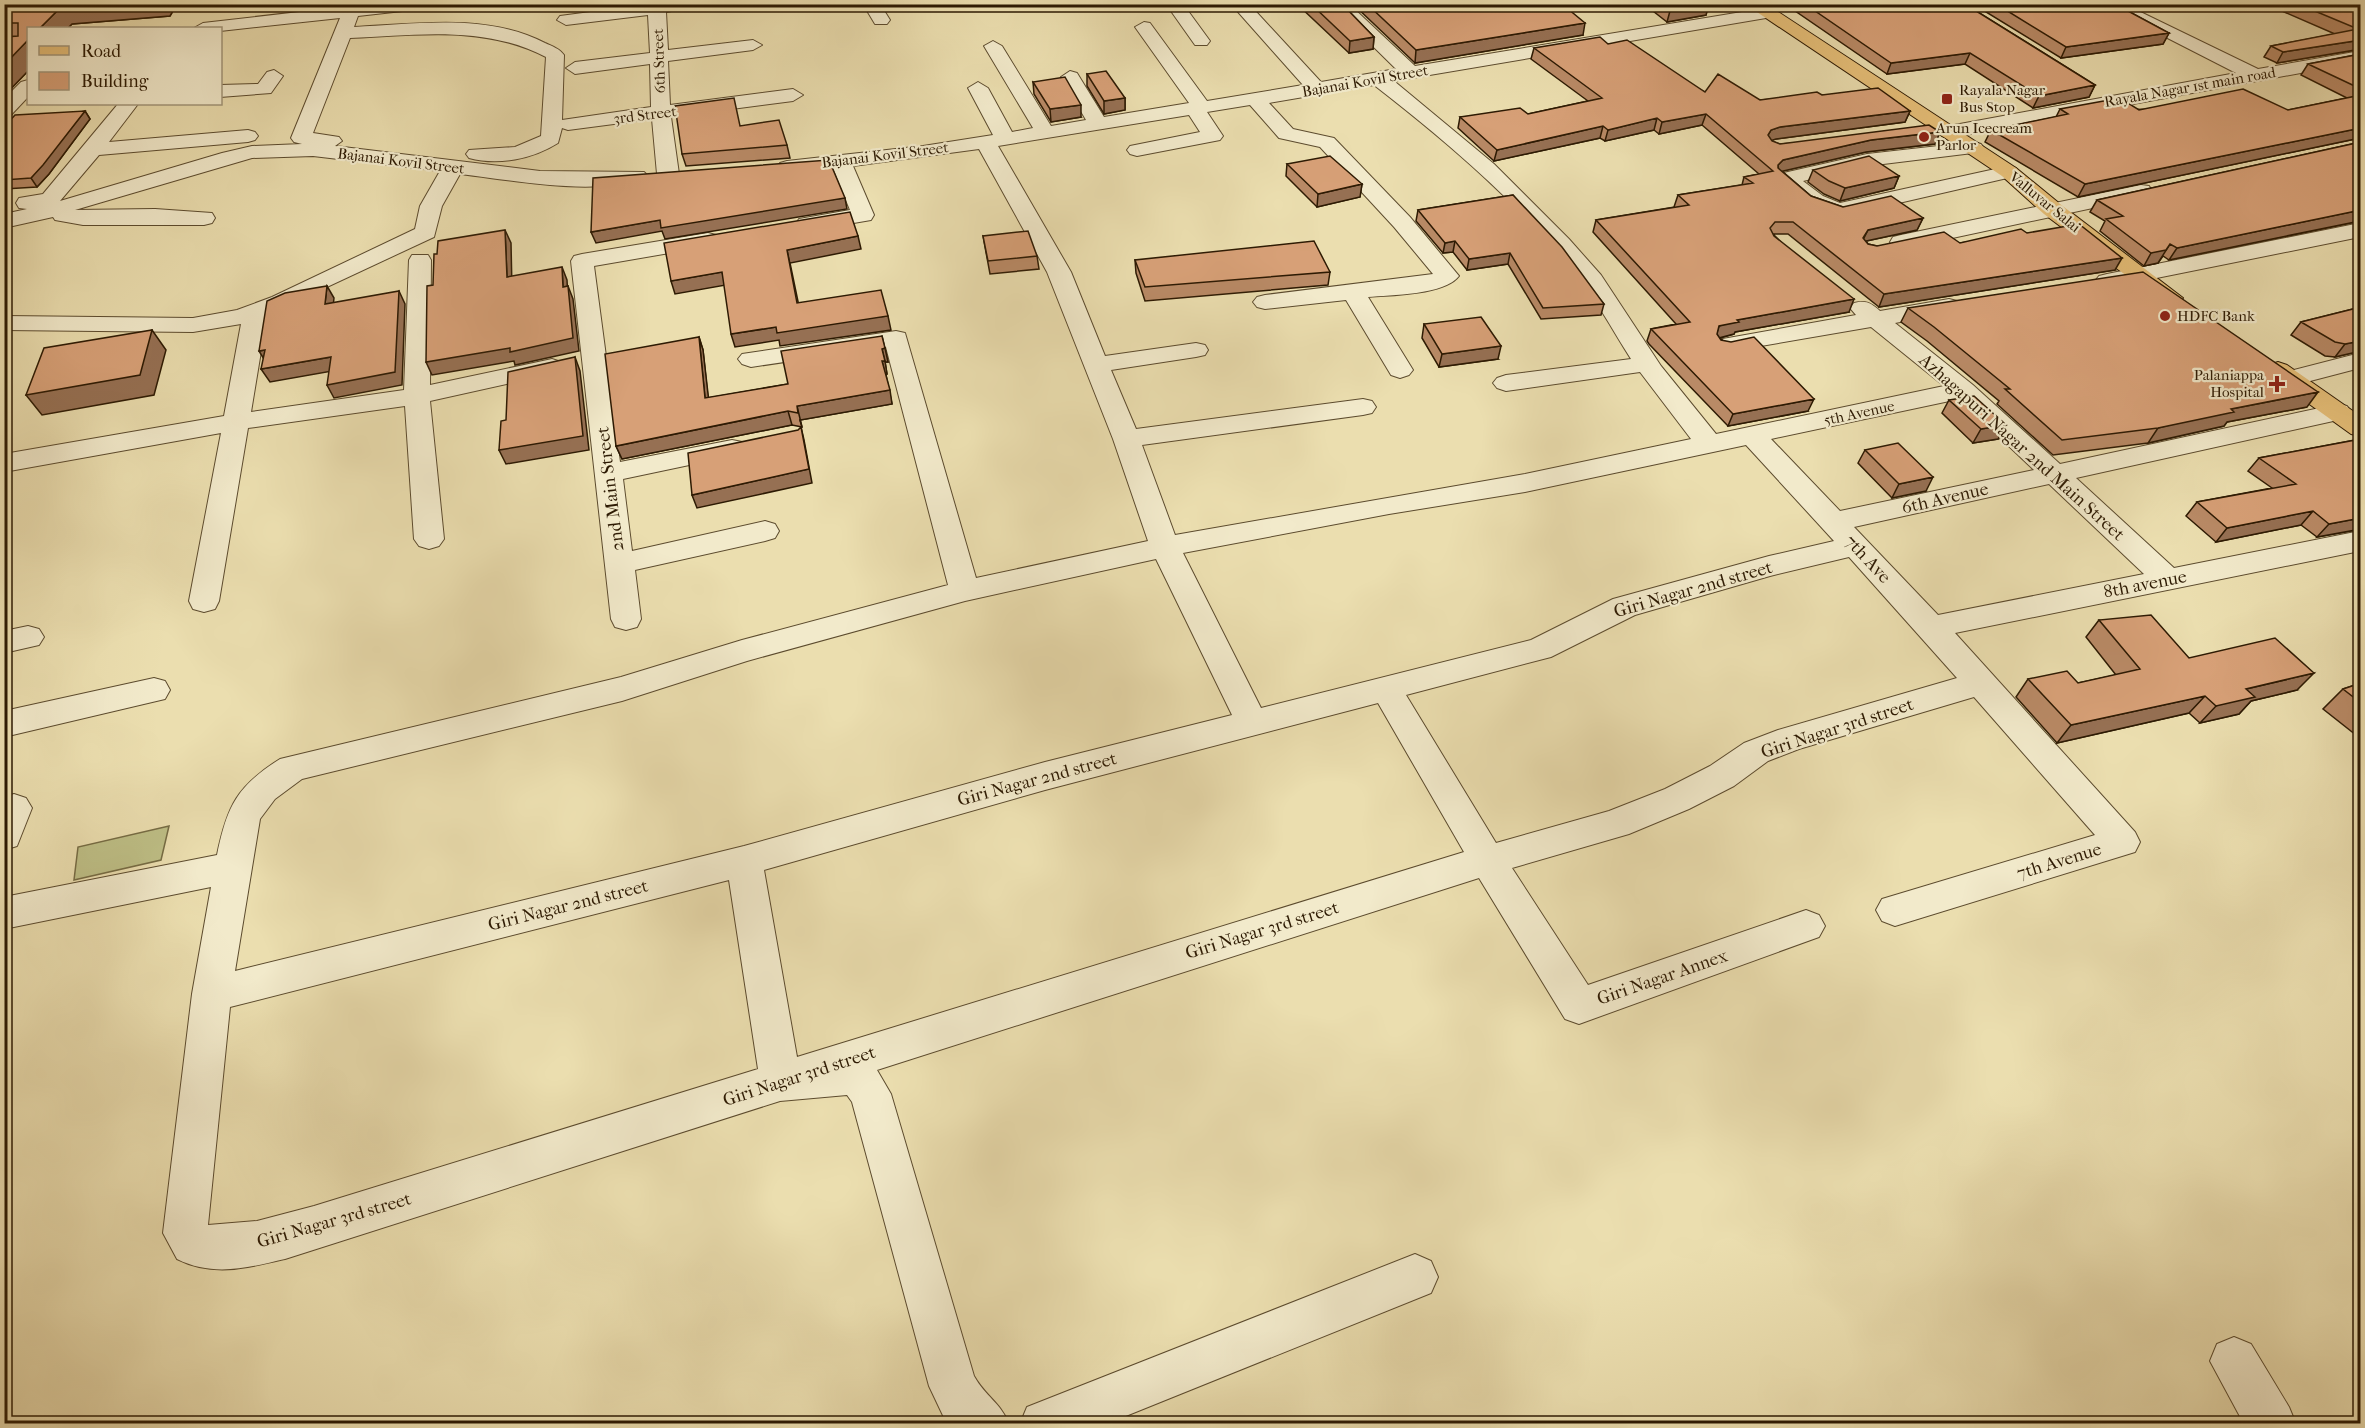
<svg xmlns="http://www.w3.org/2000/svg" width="2365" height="1428" font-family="'IM FELL French Canon',serif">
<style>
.green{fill:#bebf86;stroke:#766c44;stroke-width:1.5}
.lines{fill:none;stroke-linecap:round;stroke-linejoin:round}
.minor-casing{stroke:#5c4b2e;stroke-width:2}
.major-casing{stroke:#2d1a03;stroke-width:2}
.minor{fill:#f2eacb;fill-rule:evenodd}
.major{fill:#e6bf78;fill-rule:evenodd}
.wall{fill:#b98a66;stroke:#2d1a03;stroke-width:1.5}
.shaded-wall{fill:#967053;stroke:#2d1a03;stroke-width:1.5}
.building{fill:#d7a077;stroke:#2d1a03;stroke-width:1.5}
.poi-dot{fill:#8f2418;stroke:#f2eacb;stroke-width:2}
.labels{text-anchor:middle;stroke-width:4.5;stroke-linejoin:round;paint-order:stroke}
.far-street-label{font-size:15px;fill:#2d1a03;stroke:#f2eacb}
.far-poi-label{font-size:15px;fill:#2d1a03;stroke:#f2eacb;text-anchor:start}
.street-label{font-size:18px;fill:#2d1a03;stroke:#f2eacb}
</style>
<rect width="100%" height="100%" fill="#ebdeaf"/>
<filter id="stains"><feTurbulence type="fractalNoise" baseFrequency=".00333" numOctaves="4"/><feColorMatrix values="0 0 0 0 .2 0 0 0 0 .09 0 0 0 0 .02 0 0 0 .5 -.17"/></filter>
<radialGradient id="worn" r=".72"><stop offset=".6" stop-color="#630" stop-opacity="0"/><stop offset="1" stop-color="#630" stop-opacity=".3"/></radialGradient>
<path class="green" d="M169,826L161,860L74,880L78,847Z"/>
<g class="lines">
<defs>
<path id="minor" d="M368,4H428L420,9L358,16L354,27C415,24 488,13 545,43C552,46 560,49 564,55L562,120L651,107L650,64L575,74L566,68L575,62L650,53L648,15L566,25L557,20L560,16L651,4H690L688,8L666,12L668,50L753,40L762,45L753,50L668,61L670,105L793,89L803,95L793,101L671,117L679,174L675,178H661L657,174L652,119L568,130L562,128L558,143C533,159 498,166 469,158L466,154L469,150L515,147L541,136L546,57C485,25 416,35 350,38L313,133L339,137L342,141L335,146L540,171L644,172L648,176L644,180C586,195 519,181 460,174L442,206L434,237L267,315L251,412L404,390L409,260L412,255H428L431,260L430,385L552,359L561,362L565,367L561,372L430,401L444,539L439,546L429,549L419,546L414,539L405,406L248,428L219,601L215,609L204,612L193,609L189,601L221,433L4,472V454L224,416L241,324L193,332L4,330V316L193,318L237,310L272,297L415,229L420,206L440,171L313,156L252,158L75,210L155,209L212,213L215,218L212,223L204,225H83L55,220L53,217L4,228V214L27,209L19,208L16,203L19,198L43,194L118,104H138L109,142L248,130L255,132L258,136L255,140L248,142L99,155L60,201L222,153L252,146L302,144L294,142L291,138L340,18L220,31V28H194L203,23Z
M863,4H880L890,20L887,24H875Z
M1166,4H1183L1210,41L1207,45H1195Z
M1231,4H1249L1321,82L1396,69L1330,4H1349L1415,66L1766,8L1772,9L1775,13L1772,17L1766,18L1394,81L1494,164L1569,239L1601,275L1661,366L1716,434L1944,386L1871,327L1726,352L1717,350L1714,345L1717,340L1856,315L1850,308L1854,303C1866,300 1871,303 1880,311L1949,299L1957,301L1961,306L1957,311L1895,323L1973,385L2060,464L2338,404L2347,406L2351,412L2347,418L2076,478L2174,568L2360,531V551L1955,633L2135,832L2140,842L2135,852L1895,926L1882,921L1876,910L1882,899L2095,835L1974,697L1799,749L1768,761L1734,786L1689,809L1629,834L1512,868L1588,985L1806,910L1819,915L1825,926L1819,937L1579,1024L1565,1019L1479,878L877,1070L891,1094L974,1376C985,1396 1001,1403 1009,1424H947L929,1386L852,1102L847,1095L780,1101L285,1259C247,1268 213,1277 177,1259L163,1233L192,994L211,887L4,929V897L217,855C227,806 237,786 280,759L621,677L742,640L948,585L886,347L751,367L742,364L738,359L742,354L896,331L905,333L976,578L1148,541L1113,439L1047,272L979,149L853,166L874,215L871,220L807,231L799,229L796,224L799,219L850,210L833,168L787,173L780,171L777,167L780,163L787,161L923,146L993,135L968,88L978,82L988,88L1012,132L1033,128L984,46L993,41L1002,46L1051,126L1086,120L1061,77L1070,71L1077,73L1104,117L1189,103L1135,27L1144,22L1150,23L1207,101L1303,85ZM1374,85C1450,144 1525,208 1584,285C1601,308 1615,334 1631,359L1506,375L1497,378L1493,383L1497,388L1506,391L1640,372L1691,439L1525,474L1175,535L1142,445L1363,415L1372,413L1376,407L1372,401L1363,399L1136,429L1111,370L1196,357L1205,355L1208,350L1205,345L1196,343L1105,356L1071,272L998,146L1189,115L1200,132L1130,146L1127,150L1130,154L1137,156L1220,140L1223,136L1207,112L1250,105L1279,138L1320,147L1394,227L1433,274L1265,295L1257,297L1253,302L1257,307L1265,309L1346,300L1391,375L1400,378L1409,375L1413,370L1368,297C1390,295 1445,295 1459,276L1410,217L1334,138L1293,129L1269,103ZM1959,399L2034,470L1840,511L1771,439ZM1746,445L1834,541L1769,556L1613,599L1531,640L1261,708L1183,553L1389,514L1525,492ZM2049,484L2144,574L1938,615L1854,527ZM1849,557L1957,678L1778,730L1744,743L1710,766L1665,789L1609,811L1496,843L1406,695L1551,657L1635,615L1770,576ZM1156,559L1232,715L1045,762L744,846L235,971L260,819L275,799L302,779L622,701L747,661L965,601ZM1378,703L1464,852L797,1057L764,870L1045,790ZM729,880L758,1069L314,1206L257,1221L208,1225L230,1007Z
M2101,4H2124L2258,69L2360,51V62L1949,138L1942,136L1939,132L1942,128L1949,126L2236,73Z
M274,70L283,76L271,93L220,97V85L258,84L267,72Z
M28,80V97L11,115L4,117V99L21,82Z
M1974,142L1981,144L1984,148L1981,152L1867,166L1803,181L1823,196L1840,203L2009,166L2016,168L2019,172L2016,176L1838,217L1807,206L1775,178L1779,174L1867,154Z
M2141,185L2149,186L2152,191L2149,196L1901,249L1893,247L1890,242L1893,237L1901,235Z
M2360,223V237L2107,288L2099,286L2095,281L2099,276L2107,274Z
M708,233L716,235L719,240L716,245L594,266L620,462L732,440L742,442L746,448L742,454L732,456L623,479L632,551L765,521L775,524L779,531L775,538L765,541L635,570L641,619L637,627L626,630L615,627L611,619L571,261L574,256L582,254Z
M2360,353V368L2291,386L2282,383L2278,378L2282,373Z
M28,626L39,629L44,637L39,645L4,653V631Z
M154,678L165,681L170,690L165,699L4,737V711Z
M14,794L26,798L32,808L17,846L4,850V797Z
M1415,1254L1431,1261L1438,1277L1431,1293L1106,1424H1020L1027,1407Z
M2234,1337L2251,1344L2289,1407L2296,1424H2244L2210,1361L2217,1344Z"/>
<path id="major" d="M1745,4H1766L2016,168L2060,204L2183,298L2179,303H2163L2044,214L2002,176Z
M2278,362L2287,365L2360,416V436L2351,434L2269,375L2265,370L2269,365Z"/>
</defs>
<use href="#minor" class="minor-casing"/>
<use href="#major" class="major-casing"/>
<use href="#minor" class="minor"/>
<use href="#major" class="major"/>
</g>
<path class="wall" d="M4,4H177L170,16L72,24L68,28H28V71L4,96Z
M1297,4H1342L1374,37L1373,49L1349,53Z
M1353,4H1562L1583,35L1415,63Z
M1644,4H1708L1706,15L1667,22Z
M1785,4H1965L2095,85L2089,97L2033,108L1965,64L1887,74Z
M1973,4H2115L2169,33L2163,44L2061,58Z
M2266,4H2361V49L2277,63L2264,57L2271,46L2335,34Z
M1608,44L1705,92L1760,100L1822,95L1910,111L1905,122L1776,139L1771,140L1772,141L1780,144L1940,132L1935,144L1866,152L1782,171L1811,196L1843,207L1923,218L1917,230L1866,241L1868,244L1877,246L1960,243L2027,233L2115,270L1879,307L1788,234H1773L1849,312L1735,332L1734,334L1720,338L1808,411L1728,426L1649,344L1647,341L1651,329L1676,324L1593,232L1596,220L1675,207H1674L1678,195L1742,185L1744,177L1759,174L1702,125L1659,134L1654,130L1605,141L1600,138L1494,161L1458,128L1460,117L1528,114L1588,101L1531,59L1534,48Z
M2361,54V139L2360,138L2078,197L1985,142L1991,130L2056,117L2060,109L2288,110L2347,98L2301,75L2308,64Z
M1087,74L1125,98V110L1104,114L1087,86Z
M1033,82L1081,117L1051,122L1034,94Z
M85,111L90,119L49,174L37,187L4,189V127Z
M740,126L787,145L790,158L686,166L682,154Z
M2361,142V223L2360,221L2169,260L2163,256L2158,263L2144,266L2100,231L2105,221L2090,212L2097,200Z
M1287,164L1362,184L1360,197L1317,207L1286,176Z
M1813,170L1899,176L1894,188L1840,201L1824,194L1808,182Z
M1513,195L1604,304L1601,315L1541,319L1508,264L1467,270L1453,252L1443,253L1416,221L1418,210Z
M983,236L1037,256L1039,269L990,274Z
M1135,260L1330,272L1328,285L1145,301L1136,273Z
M2361,307V351L2335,357L2325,356L2291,335L2301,322Z
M1908,308L2307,407L2227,422L2224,426L2148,443L2053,455L1997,404L1999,401L1927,341L1901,322Z
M1424,324L1498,359L1439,367L1422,338Z
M882,336L888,362H885L887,374L886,375L892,404L800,420L802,427L792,425L622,459L616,446L699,337L703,350L708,398L788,384Z
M1949,400L1998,439L1973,443L1942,413Z
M2361,439V529L2317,537L2301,525L2216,542L2186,516L2197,502L2272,488L2248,471L2259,458Z
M1865,450L1926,491L1892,498L1858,463Z
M2361,548V559L2355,554Z
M2099,620L2189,658L2297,690L2251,701L2239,714L2200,723L2189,713L2057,743L2016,697L2028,679L2078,683L2116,675L2086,637Z
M2361,683V739L2323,709L2343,689Z"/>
<path class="shaded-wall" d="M89,4H177L170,16L72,24L68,28H40L61,7Z
M1709,5L1706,15L1667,22L1670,11Z
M1585,23L1583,35L1415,63L1416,50Z
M2169,33L2163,44L2061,58L2066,47Z
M1374,37L1373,49L1349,53L1350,41Z
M28,40V71L4,96V65Z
M2361,40V49L2277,63L2283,52Z
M1970,53L1965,64L1887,74L1891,63Z
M2095,85L2089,97L2033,108L2039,96Z
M1125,98V110L1104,114V101Z
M1081,105V117L1051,122L1050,109Z
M85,111L90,119L49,174L37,187L31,178Z
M1910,111L1905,122L1776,139L1767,142L1768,135L1771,130L1780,127Z
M1706,114L1702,125L1659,134L1662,122Z
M1657,118L1654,130L1605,141L1608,130Z
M1603,126L1600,138L1494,161L1497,150Z
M2361,128V136L2360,138L2078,197L2085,184Z
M1940,132L1935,144L1866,152L1779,172L1778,165L1783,160L1871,140Z
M1899,176L1894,188L1840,201L1845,188Z
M1362,184L1360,197L1317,207L1318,194Z
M845,198L847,209L665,239L662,231L596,243L591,232L660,220Z
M2361,210V219L2360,221L2169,260L2177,248Z
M1923,218L1917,230L1862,242L1858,250L1868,230Z
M505,230L511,243L512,290L507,277Z
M858,236L861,249L790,263L801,316L787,250Z
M1455,241L1453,252L1443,253L1445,243Z
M2170,244L2158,263L2144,266L2151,253Z
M1510,253L1508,264L1467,270L1469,259Z
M2122,258L2115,270L1879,307L1884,294Z
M562,267L567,280L568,300L563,287Z
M722,272L726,285L675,294L671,281Z
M327,286L334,298L332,316L325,304Z
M568,286L573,299L579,351L515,365L514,361L432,375L426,362Z
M399,291L405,304L402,385L334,398L327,385Z
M1854,299L1849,312L1735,332L1734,334L1715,339L1719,326L1737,320Z
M888,316L891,330L780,346L779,340L735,347L731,334L776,327Z
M152,330L166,350L154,395L42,415L26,395Z
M699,337L703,350L710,411L705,398Z
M2361,341V351L2335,357L2345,344Z
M1501,346L1498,359L1439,367L1442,354Z
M885,348L888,362H885L882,349Z
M265,350L267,364L259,351Z
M331,357L338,370L270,382L261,369Z
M575,357L580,371L589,450L506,464L499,450Z
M882,361H885L887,374L885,375Z
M890,390L892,404L800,420L802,427L797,406Z
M2318,392L2307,407L2227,422L2224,426L2148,443L2158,428L2231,409Z
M1814,399L1808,411L1728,426L1733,414Z
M788,411L792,425L622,459L616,446Z
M2006,425L1998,439L1973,443L1981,429Z
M801,427L804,440L812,483L697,508L692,495L809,469Z
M1933,477L1926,491L1892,498L1899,484Z
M2313,511L2301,525L2216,542L2227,528Z
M2361,518V529L2317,537L2329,524Z
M2314,673L2297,690L2251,701L2239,714L2200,723L2216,706L2246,689Z
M2205,696L2189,713L2057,743L2071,725Z"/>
<path class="building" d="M4,4H89L61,7L40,28H28V40L4,65V37L18,36V23H4Z
M1311,4H1342L1374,37L1350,41Z
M1367,4H1562L1585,23L1416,50Z
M1661,4H1708L1709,5L1670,11Z
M1805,4H1965L2095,85L2039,96L1970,53L1891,63Z
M1996,4H2115L2169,33L2066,47Z
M2298,4H2361V40L2283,52L2271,46L2358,29Z
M1600,37L1608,44L1627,40L1705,92L1718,74L1760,100L1817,92L1822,95L1878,88L1910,111L1780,127L1771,130L1768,135L1772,141L1780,144L1929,125L1940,132L1871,140L1783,160L1778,165V168L1811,196L1843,207L1891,196L1923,218L1868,230L1863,238L1868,244L1877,246L1944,232L1960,243L2021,229L2027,233L2079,224L2122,258L1884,294L1793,222H1775L1770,228L1774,236L1854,299L1737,320L1739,322L1719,326L1717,334L1721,340L1731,342L1754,337L1814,399L1733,414L1653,331L1651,329L1690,322L1596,220L1689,205L1678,195L1753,183L1744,177L1773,171L1706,114L1662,122L1657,118L1608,130L1603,126L1497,150L1460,117L1520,108L1528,114L1602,98L1534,48Z
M2361,54V89L2308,64Z
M1106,71L1125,98L1104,101L1087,74Z
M1065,77L1081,105L1050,109L1033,82Z
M2243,89L2288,110L2361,95V128L2085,184L1991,130L2068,114L2060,109L2120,98L2139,110Z
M734,98L740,126L779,120L787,145L682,154L675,106Z
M85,111L43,165L31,178L4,180V127L15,115Z
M2361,142V210L2177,248L2170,244L2166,250L2151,253L2106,219L2123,216L2097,200Z
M1330,156L1362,184L1318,194L1287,164Z
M1869,156L1899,176L1845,188L1829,181L1813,170Z
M829,160L845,198L661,228L660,220L591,232L593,178Z
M1513,195L1562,247L1604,304L1543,308L1510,253L1469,259L1455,241L1445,243L1418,210Z
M850,212L858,236L787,250L797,303L881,290L888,316L777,333L776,327L731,334L722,272L671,281L664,243Z
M505,230L507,277L562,267L563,287L568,286L573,338L510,352V348L426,362L427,286L433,285L434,254H437L438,241Z
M1028,231L1037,256L988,261L983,236Z
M1314,241L1330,272L1145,287L1135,260Z
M2143,272L2318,392L2231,409L2234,412L2158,428L2062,440L2005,389H2010L1934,327L1908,308Z
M327,286L325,304L399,291L395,372L327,385L331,357L261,369L265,350L259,351L267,301L285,293Z
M2361,307V341L2345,344L2335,342L2301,322Z
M1481,317L1501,346L1442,354L1424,324Z
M152,330L140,375L26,395L44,348Z
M882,336L885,348L882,349L885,361H882L890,390L797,406L798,413L788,411L616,446L605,354L699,337L705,398L788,384L781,351Z
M575,357L583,436L499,450L501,421L506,420L508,372Z
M1974,396L2006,425L1981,429L1949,400Z
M801,427L809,469L692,495L688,453L798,430Z
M2361,439V518L2329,524L2313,511L2227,528L2197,502L2296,484L2259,458Z
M1898,443L1933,477L1899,484L1865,450Z
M2151,615L2189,658L2275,638L2314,673L2246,689L2255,697L2216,706L2205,696L2071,725L2028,679L2067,671L2078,683L2140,669L2099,620Z
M2361,683V703L2343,689Z"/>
<g class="poi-dot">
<rect x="1941" y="93" width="12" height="12" rx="3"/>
<circle cx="1924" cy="137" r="6"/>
<circle cx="2165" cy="316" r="6"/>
<path d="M2274 375h6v6h6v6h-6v6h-6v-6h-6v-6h6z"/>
</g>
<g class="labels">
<g class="far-street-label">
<text transform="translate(659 61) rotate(-92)" y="5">6th Street</text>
<text transform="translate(1365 81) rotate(-10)" y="5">Bajanai Kovil Street</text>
<text transform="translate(2190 87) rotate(-10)" y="5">Rayala Nagar 1st main road</text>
<text transform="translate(645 115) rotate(-7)" y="5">3rd Street</text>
<text transform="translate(885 155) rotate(-7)" y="5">Bajanai Kovil Street</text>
<text transform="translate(401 161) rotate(7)" y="5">Bajanai Kovil Street</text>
<text transform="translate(2045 202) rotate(39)" y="5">Valluvar Salai</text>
<text transform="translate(1859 413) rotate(-12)" y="5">5th Avenue</text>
</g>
<g class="far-poi-label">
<text x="1959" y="95">Rayala Nagar<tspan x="1959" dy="17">Bus Stop</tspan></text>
<text x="1936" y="133">Arun Icecream<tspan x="1936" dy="17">Parlor</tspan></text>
<text x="2177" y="321">HDFC Bank</text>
<text x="2264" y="380" text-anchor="end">Palaniappa<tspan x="2264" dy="17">Hospital</tspan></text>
</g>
<g class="street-label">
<text transform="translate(2022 447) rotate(42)" y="6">Azhagapuri Nagar 2nd Main Street</text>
<text transform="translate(610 489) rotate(-97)" y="6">2nd Main Street</text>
<text transform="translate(1945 498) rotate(-13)" y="6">6th Avenue</text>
<text transform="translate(1868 559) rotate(47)" y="6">7th Ave</text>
<text transform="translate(2145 584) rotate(-11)" y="6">8th avenue</text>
<text transform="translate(1693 589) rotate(-16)" y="6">Giri Nagar 2nd street</text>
<text transform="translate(1837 728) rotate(-18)" y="6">Giri Nagar 3rd street</text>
<text transform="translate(1037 779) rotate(-15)" y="6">Giri Nagar 2nd street</text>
<text transform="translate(2059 861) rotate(-17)" y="6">7th Avenue</text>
<text transform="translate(568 905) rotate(-14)" y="6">Giri Nagar 2nd street</text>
<text transform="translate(1262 930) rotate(-17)" y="6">Giri Nagar 3rd street</text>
<text transform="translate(1662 977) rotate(-19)" y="6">Giri Nagar Annex</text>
<text transform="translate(799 1076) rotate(-18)" y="6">Giri Nagar 3rd street</text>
<text transform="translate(334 1220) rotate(-16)" y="6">Giri Nagar 3rd street</text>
</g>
</g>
<rect width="2365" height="1428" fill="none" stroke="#ebdeaf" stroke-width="24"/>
<rect x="6" y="6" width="2353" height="1416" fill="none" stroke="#2d1a03" stroke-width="3"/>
<rect x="12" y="12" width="2341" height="1404" fill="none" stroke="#2d1a03" stroke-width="1.5"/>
<rect x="27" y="27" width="195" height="78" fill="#f2eacb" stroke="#a3977b" stroke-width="1.5"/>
<rect x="39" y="46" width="30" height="9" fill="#e6bf78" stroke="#a3977b" stroke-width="1.5"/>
<text x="81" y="57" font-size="18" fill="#2d1a03">Road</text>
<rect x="39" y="72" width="30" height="18" fill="#d7a077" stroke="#a3977b" stroke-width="1.5"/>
<text x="81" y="87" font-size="18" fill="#2d1a03">Building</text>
<rect width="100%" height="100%" filter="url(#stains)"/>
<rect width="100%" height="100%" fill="url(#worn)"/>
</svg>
